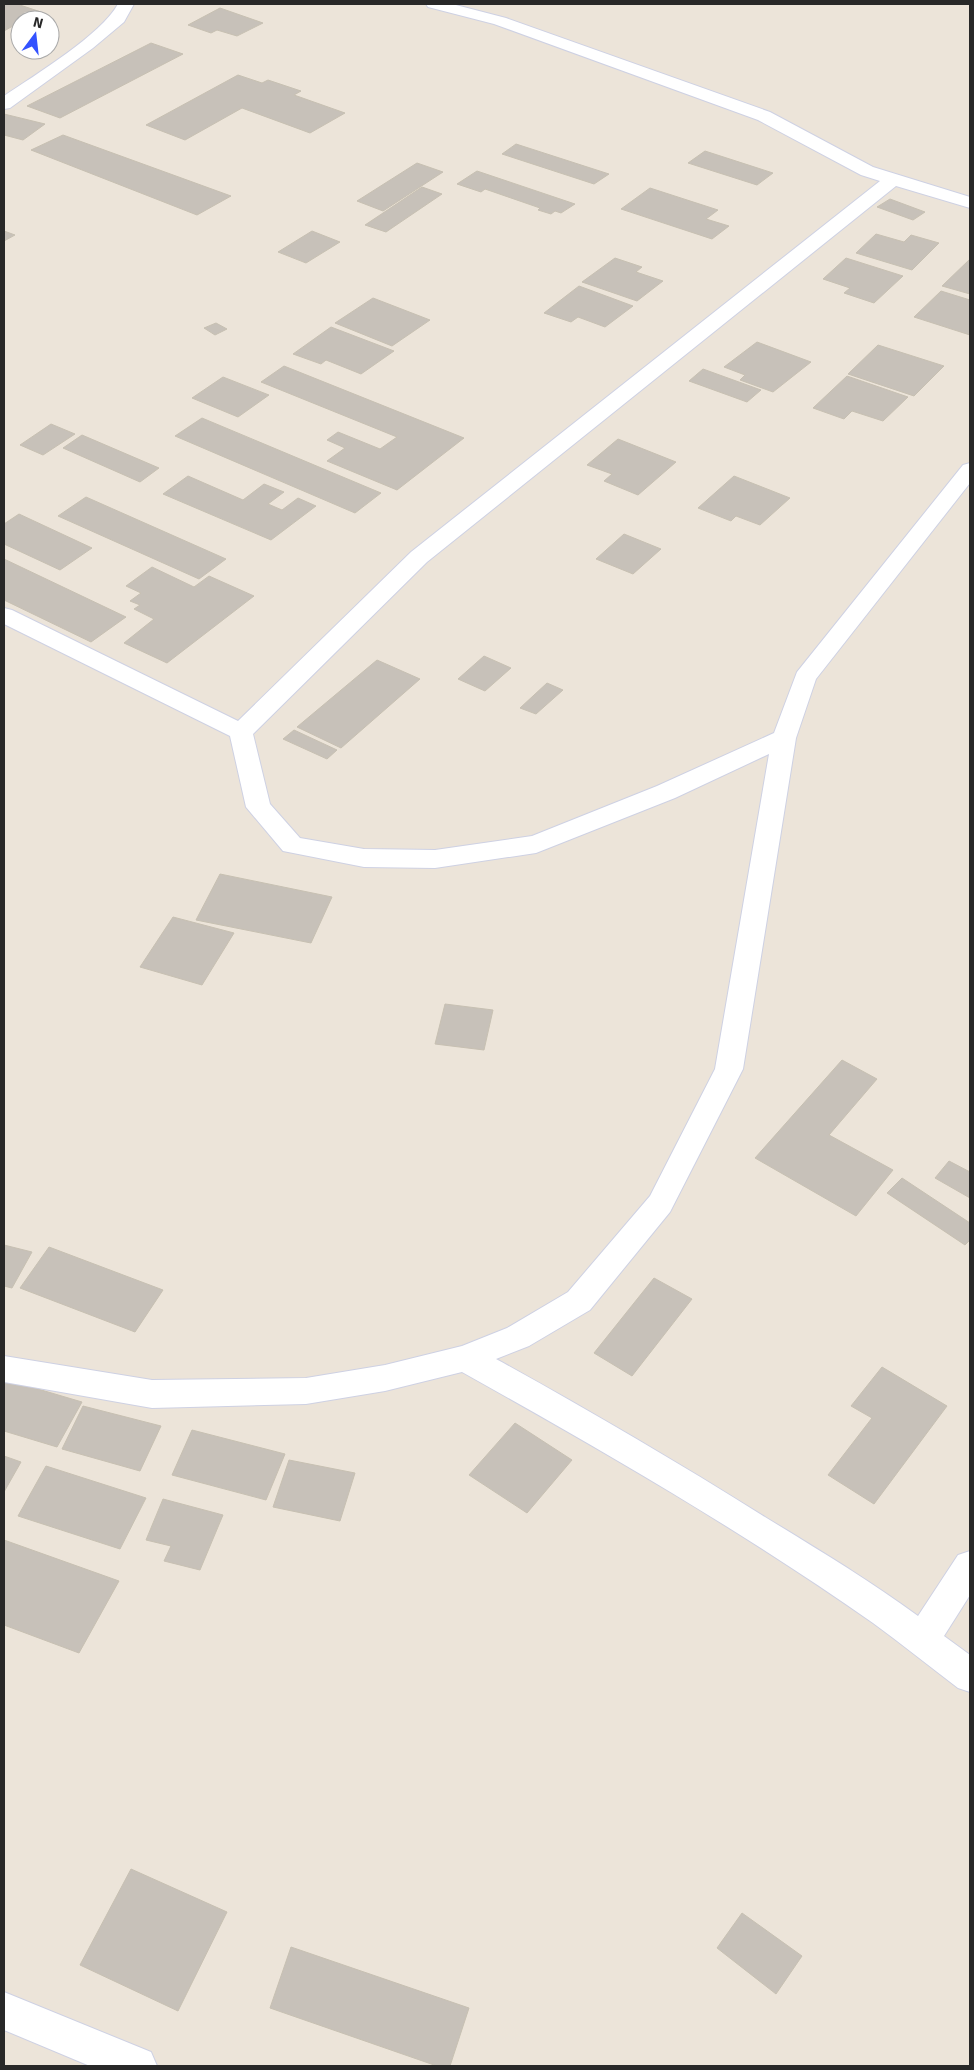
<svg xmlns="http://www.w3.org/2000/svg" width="974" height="2070" font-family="Signika,sans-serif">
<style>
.building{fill:#c7c1b9;stroke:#c7c0b2}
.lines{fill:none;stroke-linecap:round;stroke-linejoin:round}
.street-casing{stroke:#ced1e3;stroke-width:2}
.street{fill:#fff;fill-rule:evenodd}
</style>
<rect width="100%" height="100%" fill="#ece4d9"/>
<path class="building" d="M4,4H17L41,12L25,20H20V22L4,31Z
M220,8L263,23L237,36L217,30L211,33L188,25Z
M151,43L183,54L60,118L27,106Z
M238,75L262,83L268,80L301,91L294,95L345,113L310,133L242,108L185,140L146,125Z
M4,114L45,124L23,140L4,135Z
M63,135L231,196L197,215L31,150Z
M516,144L609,174L594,184L502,154Z
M705,151L773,173L757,185L688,163Z
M417,163L443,172L383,211L357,201Z
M477,171L575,204L561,213L555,211L551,214L538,210L540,208L485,189L481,192L457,184Z
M422,187L442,194L386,232L365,225Z
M650,188L718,210L706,219L729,226L712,239L621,209Z
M890,199L925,212L913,220L877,207Z
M4,231L15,235L4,241Z
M312,231L340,242L306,263L278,252Z
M876,234L904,242L911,235L939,243L912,270L856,253Z
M615,258L642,267L636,272L663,281L637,301L582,282Z
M846,258L903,276L874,303L844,293L850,288L823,279Z
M970,259V294L942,286Z
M579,286L633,306L605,327L578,317L571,322L544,313Z
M941,291L970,300V335L914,317Z
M373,298L430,320L392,346L335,323Z
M216,323L227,329L215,335L204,328Z
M331,327L394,351L361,374L326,360L321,364L293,354Z
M757,342L811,362L773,392L740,380L745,375L724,367Z
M878,345L944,366L914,396L848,374Z
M284,366L464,438L397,490L327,461L345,448L327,440L338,432L380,449L397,437L261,382Z
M703,369L761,390L747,402L689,381Z
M847,376L908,397L883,421L852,411L844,419L813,408Z
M223,377L269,395L238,417L192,398Z
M202,418L381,493L355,513L175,436Z
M51,424L75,434L43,455L20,445Z
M82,435L159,468L140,482L63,448Z
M618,439L676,462L638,495L604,481L612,474L587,465Z
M188,476L243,500L264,484L284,492L268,504L282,510L298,498L316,506L271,540L163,494Z
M734,476L790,498L760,525L736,516L731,521L698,508Z
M86,497L226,559L199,579L58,516Z
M19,514L92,548L60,570L4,544V524Z
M624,534L661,549L633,574L596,559Z
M4,559L126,617L91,642L4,600Z
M152,567L194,587L209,576L254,596L167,663L124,643L154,619L134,609L140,605L130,601L141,593L126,586Z
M484,656L511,668L485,691L458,679Z
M377,660L420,679L341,748L297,727Z
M547,683L563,690L536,714L520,708Z
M294,730L337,750L327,759L283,739Z
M220,874L332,897L311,943L196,920Z
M173,917L234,933L202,985L140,967Z
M445,1004L493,1010L484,1050L435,1044Z
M842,1060L877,1079L829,1135L893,1170L856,1216L755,1158Z
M949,1161L970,1172V1198L935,1178Z
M902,1178L970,1223V1240L965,1245L887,1193Z
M4,1245L32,1252L12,1288L4,1286Z
M49,1247L163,1290L135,1332L20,1288Z
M654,1278L692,1299L632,1376L594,1353Z
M882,1367L947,1406L874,1504L828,1475L872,1418L851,1406Z
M4,1379L82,1402L57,1447L4,1431Z
M83,1406L161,1426L140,1471L62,1449Z
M515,1423L572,1460L527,1513L469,1475Z
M192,1430L285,1454L266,1500L172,1475Z
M4,1456L21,1462L4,1492Z
M289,1460L355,1473L340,1521L273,1507Z
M46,1466L146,1498L120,1549L18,1516Z
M163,1499L223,1515L200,1570L164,1561L171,1546L146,1540Z
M4,1540L119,1581L79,1653L4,1625Z
M131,1869L227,1912L178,2011L80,1965Z
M742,1913L802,1956L776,1994L717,1948Z
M291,1947L469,2008L450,2066H437L270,2008Z"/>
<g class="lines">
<defs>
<path id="street" d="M118,4H134L124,22L93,48L10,108L4,109V96C35,75 101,35 118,4Z
M426,4H452L506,18L770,112L873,167L970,197V208L896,186L427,562L253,734L270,804L300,838L364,849L435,850L532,836L657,786L774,733L797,672L963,465L970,463V483L816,679L796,738L743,1069L670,1212L590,1310L529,1346L496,1359C587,1409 677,1462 765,1517C817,1549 869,1580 918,1616L958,1555L970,1551V1595L944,1636L970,1655V1692L958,1688C929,1666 902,1644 873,1623C742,1531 602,1450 462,1372L385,1391L306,1404L152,1408L4,1382V1356L152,1380L306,1378L385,1365L462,1346L507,1328L568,1292L650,1196L715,1069L769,754L675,798L536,853L435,868L364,867L283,851L246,807L230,736L4,624V608L12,610L238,721L411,552L880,181L861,175L758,120L494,24L428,7Z
M4,1992L151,2052L157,2066H90L4,2030Z"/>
</defs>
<use href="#street" class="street-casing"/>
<use href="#street" class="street"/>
</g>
<rect width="974" height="2070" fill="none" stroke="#282828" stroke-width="10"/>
<g transform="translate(35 35) rotate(15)"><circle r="24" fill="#ffffff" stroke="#a9a9a9"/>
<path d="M0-4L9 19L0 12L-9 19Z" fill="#3352ff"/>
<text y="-8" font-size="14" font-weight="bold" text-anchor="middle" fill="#282828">N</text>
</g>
</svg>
